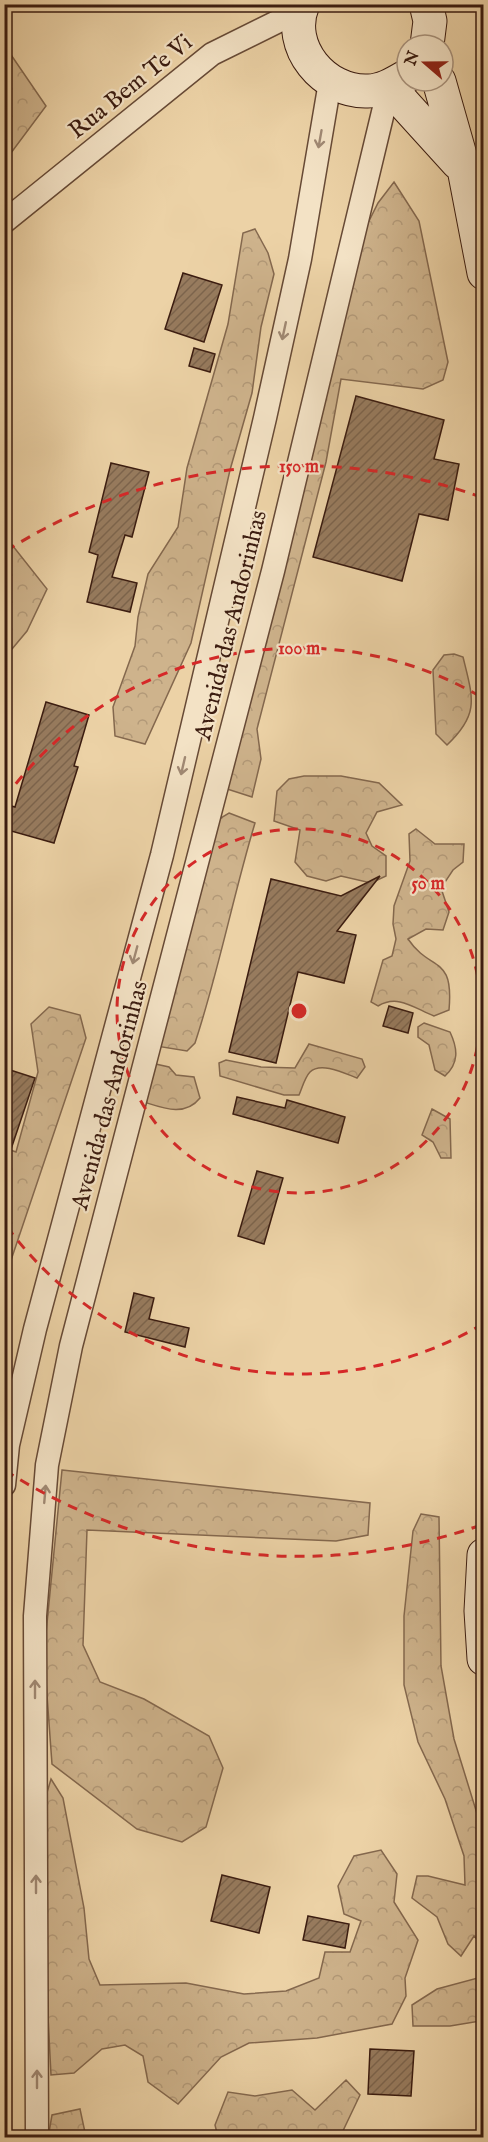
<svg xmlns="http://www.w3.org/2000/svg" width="488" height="2142" font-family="'IM FELL English',serif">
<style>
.forest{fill:url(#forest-crowns);stroke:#84684e;stroke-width:1.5}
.building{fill:url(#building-hatch);stroke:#3b1c10;stroke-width:1.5}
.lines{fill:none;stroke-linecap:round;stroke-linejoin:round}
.minor-casing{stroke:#674a36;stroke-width:25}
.secondary-casing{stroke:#3b1c10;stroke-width:35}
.minor{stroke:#f3e2c5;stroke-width:22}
.secondary{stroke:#f3e2c5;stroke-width:33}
.oneway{stroke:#a08974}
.ring{fill:none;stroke:#d62828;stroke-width:3;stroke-dasharray:10 8}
.labels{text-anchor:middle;stroke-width:4.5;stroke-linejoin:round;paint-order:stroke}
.street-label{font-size:24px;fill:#3b1c10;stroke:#f3e2c5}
.centre{fill:#d62828;stroke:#f3e2c5;stroke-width:3}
.ring-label{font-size:18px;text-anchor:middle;font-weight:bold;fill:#d62828;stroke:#f3e2c5;stroke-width:4.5;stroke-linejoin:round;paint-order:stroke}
</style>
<defs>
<pattern id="forest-crowns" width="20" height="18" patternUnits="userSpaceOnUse" patternTransform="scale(1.5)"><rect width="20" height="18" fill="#ceb38c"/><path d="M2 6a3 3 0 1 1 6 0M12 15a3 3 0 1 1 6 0" fill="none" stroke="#b29978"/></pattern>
<pattern id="building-hatch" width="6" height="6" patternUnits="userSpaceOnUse" patternTransform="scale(1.5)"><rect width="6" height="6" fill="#977b5e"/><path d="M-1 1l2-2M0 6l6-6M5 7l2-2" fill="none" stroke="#7c644c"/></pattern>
</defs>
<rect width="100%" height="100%" fill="#ecd2a6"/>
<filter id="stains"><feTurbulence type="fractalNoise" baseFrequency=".00333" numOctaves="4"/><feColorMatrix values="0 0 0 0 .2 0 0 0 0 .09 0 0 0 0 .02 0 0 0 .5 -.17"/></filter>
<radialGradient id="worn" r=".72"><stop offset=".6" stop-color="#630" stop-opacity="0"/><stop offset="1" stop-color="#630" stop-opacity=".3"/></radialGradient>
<path class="forest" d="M5,46L46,106L5,161H4Z
M394,182L419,221L448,362L443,380L423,389L341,379L326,462L257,729L261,759L252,797L224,788L361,237L378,203Z
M255,229L268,253L274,274L261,327L252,393L230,470L191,643L145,744L115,736L113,707L135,646L138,617L148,574L178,527L187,468L228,324L243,233Z
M5,536L47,589L27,631L12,649L5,650Z
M454,654L463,657C473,698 480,714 447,745L436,734L433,670L444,655Z
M304,776H341L379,783L402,805L377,812L366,833L372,846L386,856V876L371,883L341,876L326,881L307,876L295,862L300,830L274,821L277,791L289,779Z
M229,813L255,823C233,896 219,970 195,1043L187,1051L156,1046L214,822Z
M416,829L435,844H464L463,862L453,870L441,888L449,912L443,930L426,929L408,939C431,973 454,954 449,1010L434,1016C414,1008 398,994 378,1006L371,1002L383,960L392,956L396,939L393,924L394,906L410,861L409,834Z
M49,1007L80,1015L86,1038L5,1278V1148L16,1152L38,1072L31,1024Z
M424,1023L450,1032C458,1049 459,1063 445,1076L435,1070L429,1045L418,1037V1027Z
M309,1044L362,1059L365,1067L357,1078C346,1074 321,1061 310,1072C305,1077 302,1088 299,1095H284L220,1076L219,1063L226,1060L261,1067L295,1068Z
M151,1063L169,1067L176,1075L194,1077L200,1098C185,1117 163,1108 144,1102Z
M432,1109L450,1119L451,1158H441L433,1142L422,1135Z
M62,1470L370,1503L368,1535L336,1541L87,1530L83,1645L100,1682L144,1699L209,1736L223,1768L206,1827L182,1842L137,1829L52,1764L44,1654Z
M421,1514L439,1517L441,1666L454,1739L483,1833V1946L474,1936L461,1956L448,1944L437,1917L412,1898L417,1876H428L465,1885L464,1856L445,1799L418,1742L404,1685V1616L413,1531Z
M51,1779L63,1798L84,1908L89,1959L100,1985L186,1983L244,1994L286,1991L319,1978L325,1952H350L361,1921L344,1914L338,1886L354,1856L381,1850L397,1874L394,1902L418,1940L405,1978L406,1996L392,2024L317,2038L249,2043L221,2057L178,2104L148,2082L143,2056L125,2045L102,2049L74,2073L51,2075L47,1997L46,1796Z
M483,1953V2024L480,2021L450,2026H413L412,2005L437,1989L478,1978Z
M346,2080L360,2095L340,2137H218L215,2125L228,2092L255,2096L292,2090L315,2110Z
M80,2109L86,2137L48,2138L52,2115Z"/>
<path class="building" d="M183,273L222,285L204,342L165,329Z
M194,348L215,354L210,372L189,366Z
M356,396L444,420L434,459L459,464L448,520L419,514L402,581L313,557Z
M111,463L149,472L132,537L125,535L112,577L137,583L130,612L87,602L98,555L89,552Z
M46,702L89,715L74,766L78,767L54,843L4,829V804L15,807Z
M380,876L337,931L356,935L344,983L298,972L276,1063L229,1052L271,879L341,896Z
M389,1006L413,1013L408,1033L383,1026Z
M4,1068L35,1078L8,1158L4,1157Z
M237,1097L285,1108L287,1100L345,1117L338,1143L233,1114Z
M257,1171L283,1178L264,1244L238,1236Z
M134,1293L154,1298L149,1319L189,1328L185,1347L125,1332Z
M222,1875L270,1887L259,1933L211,1921Z
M308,1916L349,1924L345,1948L303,1940Z
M370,2049L414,2051L411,2096L368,2094Z"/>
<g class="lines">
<defs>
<path id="minor" d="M4,222L212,54L301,10
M4,1485L8,1445L35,1329L162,855L265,418L300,259L330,82
M37,2138L35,1616L47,1465L71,1346L273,571L389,87"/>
<path id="secondary" d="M303,4C285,47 325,93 368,91C382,91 395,83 407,76
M426,4L430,21L427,45
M439,81L464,169L484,273
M389,87L458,163
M484,1555L481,1611L484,1659"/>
</defs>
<use href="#minor" class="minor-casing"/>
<use href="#secondary" class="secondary-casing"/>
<use href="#minor" class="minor"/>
<use href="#secondary" class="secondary"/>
</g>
<defs><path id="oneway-shaft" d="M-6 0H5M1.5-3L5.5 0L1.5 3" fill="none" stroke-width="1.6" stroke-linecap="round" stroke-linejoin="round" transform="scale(1.5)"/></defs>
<g class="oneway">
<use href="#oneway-shaft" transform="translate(320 139) rotate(100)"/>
<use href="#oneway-shaft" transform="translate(284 331) rotate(102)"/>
<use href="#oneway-shaft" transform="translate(183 766) rotate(103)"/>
<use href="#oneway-shaft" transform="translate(135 955) rotate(105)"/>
<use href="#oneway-shaft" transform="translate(45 1494) rotate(-85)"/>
<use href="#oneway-shaft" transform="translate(35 1689) rotate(-90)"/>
<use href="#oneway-shaft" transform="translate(36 1884) rotate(-90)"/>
<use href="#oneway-shaft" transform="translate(37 2079) rotate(-90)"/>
</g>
<g class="ring">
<circle cx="299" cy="1011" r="182"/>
<path d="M483 1324A363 363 0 0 1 5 1224M5 798A363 363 0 0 1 483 698"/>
<path d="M481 1525A545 545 0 0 1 6 1471M6 551A545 545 0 0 1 481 497"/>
</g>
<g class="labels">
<g class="street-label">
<text transform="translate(130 86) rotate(-39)" y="8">Rua Bem Te Vi</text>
<text transform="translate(230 625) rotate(-76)" y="8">Avenida das Andorinhas</text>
<text transform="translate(109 1095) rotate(-75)" y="8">Avenida das Andorinhas</text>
</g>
</g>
<circle cx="299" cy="1011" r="9" class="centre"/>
<g class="ring-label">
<text x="299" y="472">150 m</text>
<text x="299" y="654">100 m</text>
<text x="428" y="889">50 m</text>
</g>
<rect width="488" height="2142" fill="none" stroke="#ecd2a6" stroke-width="24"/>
<rect x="6" y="6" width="476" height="2130" fill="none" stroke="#3b1c10" stroke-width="3"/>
<rect x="12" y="12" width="464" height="2118" fill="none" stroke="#3b1c10" stroke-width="1.5"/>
<g transform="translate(425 63) rotate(290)"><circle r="28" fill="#f3e2c5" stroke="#a9937d" stroke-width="1.5"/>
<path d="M0-4.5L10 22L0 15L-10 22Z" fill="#8f2418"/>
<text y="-9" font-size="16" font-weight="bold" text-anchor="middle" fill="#3b1c10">N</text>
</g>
<rect width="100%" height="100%" filter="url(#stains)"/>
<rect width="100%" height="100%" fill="url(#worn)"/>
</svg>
